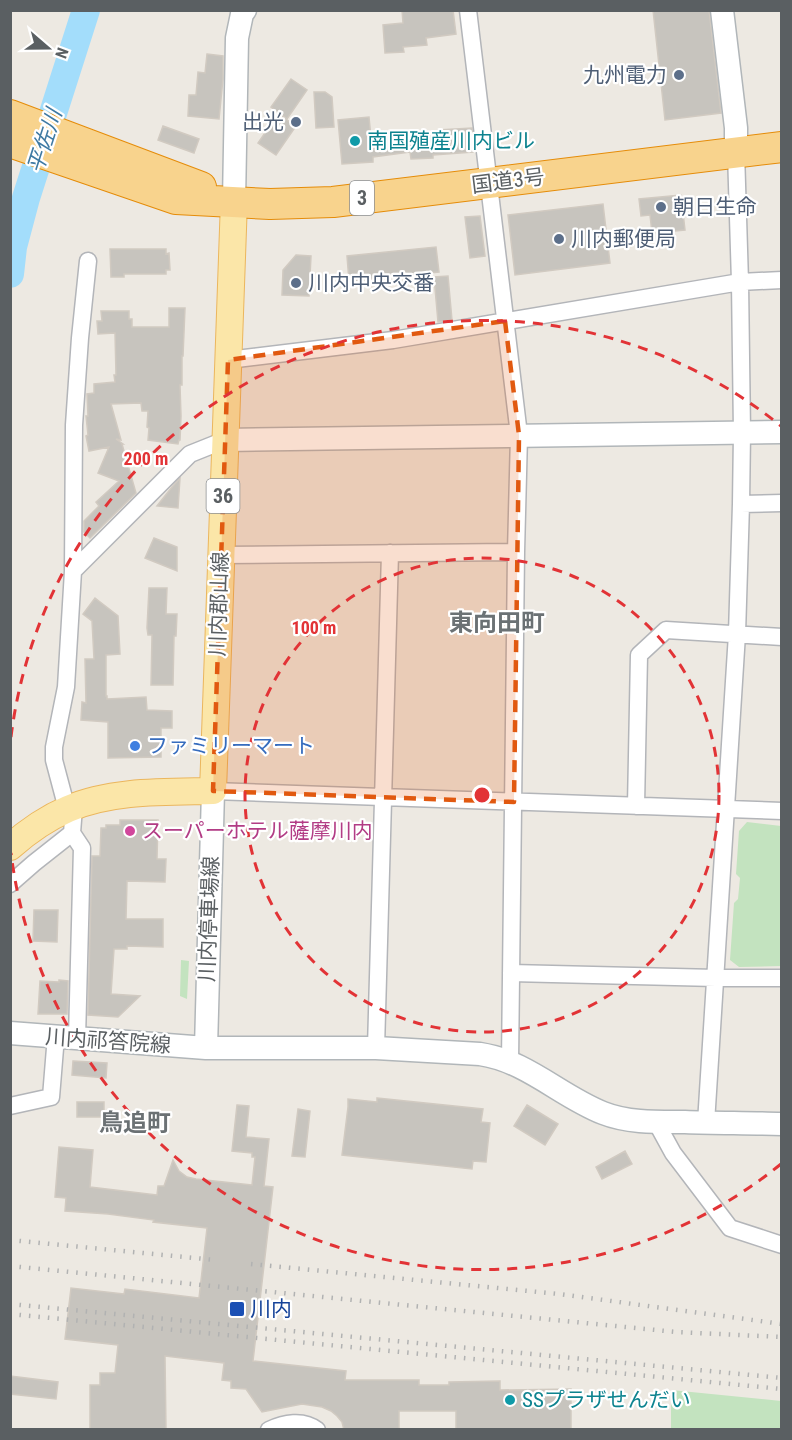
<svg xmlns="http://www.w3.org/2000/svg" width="792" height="1440" font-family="'Roboto Condensed','Noto Sans JP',sans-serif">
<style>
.green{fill:#c3e3bf}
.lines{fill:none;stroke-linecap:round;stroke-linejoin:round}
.river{stroke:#a3ddfb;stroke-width:28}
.building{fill:#c7c4be;stroke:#d1cac1;stroke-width:1.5}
.street-casing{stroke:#b3b5b9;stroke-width:19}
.secondary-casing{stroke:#b1b6b9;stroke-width:25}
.primary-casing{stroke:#ebb65d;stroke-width:28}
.highway-casing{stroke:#e58c09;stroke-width:32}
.street{stroke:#fff;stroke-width:16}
.secondary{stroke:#fff;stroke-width:22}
.primary{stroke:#fbe6a8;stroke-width:26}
.highway{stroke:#f8d38d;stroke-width:30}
.rail{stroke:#b1b2b2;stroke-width:4.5;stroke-dasharray:1.5 8;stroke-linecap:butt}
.marked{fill:#e15910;fill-opacity:0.2;stroke:#e15910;stroke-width:4.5;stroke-dasharray:12 8;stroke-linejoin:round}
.ring{fill:none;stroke:#e23336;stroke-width:3;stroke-dasharray:10 8}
.service-dot{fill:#5c6f8a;stroke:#fff;stroke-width:2}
.culture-dot{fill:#0f9aa8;stroke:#fff;stroke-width:2}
.shop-dot{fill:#3f7fe0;stroke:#fff;stroke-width:2}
.hotel-dot{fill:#d1479c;stroke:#fff;stroke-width:2}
.transit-dot{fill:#1a4fb4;stroke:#fff;stroke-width:2}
.labels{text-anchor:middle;stroke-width:4.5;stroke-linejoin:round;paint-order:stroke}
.shield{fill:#fff;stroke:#8c8f91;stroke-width:1.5}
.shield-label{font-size:20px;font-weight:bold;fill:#5a5f62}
.service-label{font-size:21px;fill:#4e5e75;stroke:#fff;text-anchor:start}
.culture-label{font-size:21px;fill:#0d838f;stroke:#fff;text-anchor:start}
.street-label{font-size:21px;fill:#5a5f62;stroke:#fff}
.shop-label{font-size:21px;fill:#366cbe;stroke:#fff;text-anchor:start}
.hotel-label{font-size:21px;fill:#b23c85;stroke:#fff;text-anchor:start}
.transit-label{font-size:21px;fill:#164399;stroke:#fff;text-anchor:start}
.water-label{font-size:22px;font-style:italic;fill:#3f7aa3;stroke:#fff}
.quarter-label{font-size:24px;font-weight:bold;fill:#6b7174;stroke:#fff}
.centre{fill:#e23336;stroke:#fff;stroke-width:3}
.ring-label{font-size:18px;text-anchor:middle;font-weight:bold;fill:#e23336;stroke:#fff;stroke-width:4.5;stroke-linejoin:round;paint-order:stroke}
</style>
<rect width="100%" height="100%" fill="#ede9e2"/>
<path class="green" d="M747,822L781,826V966L739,967L730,960L734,903L738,899L740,878L736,874L739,831Z
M181,960L189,961L187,999L180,996Z
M671,1390L781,1401V1429H671Z"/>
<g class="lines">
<path class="river" d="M10,274L13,247L26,198L86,10"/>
</g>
<path class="building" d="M402,10H453L456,34L426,38L427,45L403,47L404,52L385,53L383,25L403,23Z
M653,10H709L721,113L665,120Z
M207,54L223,56V79L219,119L188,116L189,95H196L198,72L205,73Z
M291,79L307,90L287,119L271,107Z
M314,92H325L332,97L334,127L316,128Z
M278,114L296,126L276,155L258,143Z
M369,117L371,138L401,134V138L438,135V130L472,128L473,152L433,155V158L411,159L410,152L373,157V162L342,164L338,120Z
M163,126L199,139L194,153L158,140Z
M681,195L685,230L652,233L650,215L641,216L639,199Z
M603,204L610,263L515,275L508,215Z
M480,216L485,256L470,258L465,217Z
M436,247L439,272L349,281L347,256Z
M110,249H166V254L169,253L170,270H166V274H124V277H111Z
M296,255L311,256L309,296L282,295L283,270Z
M448,276L452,320L438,322L434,277Z
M169,308H185L183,356H182V385H180L181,416L180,440H179L178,444L148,440L149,428L147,427L148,411H142L141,403L111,404L121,440L116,439L123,444H122L136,493L90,538L84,532V521L99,506L96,502L119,481L98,473L109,447L89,451L86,436L88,435L86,416H88L87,394L94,393V384L115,382L114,375H116L115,333L98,334L97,321H102L101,311H129V319H132V327H169Z
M180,478L178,508L157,506L172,487Z
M154,538L177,547V571L145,558Z
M149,588H167L166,614H177L176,636H174L173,685H151L152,635H148L147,628Z
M95,598L118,616L120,654L106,655V696H107V699L146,697L147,710L172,711V728H161V757L108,758V722L81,720L82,702L86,703L85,659H94L92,621L83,614Z
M120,820H158L157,859H166L165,882L127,881L126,919H163V947L127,946V949H114L111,994L140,996L118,1017L88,1015L92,856H100L101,828H106V825H120Z
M34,910H58L57,942L33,941Z
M59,980L68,981L67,1014H38L40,981L59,982Z
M73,1061L107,1063L106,1078L72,1075Z
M377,1098L483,1109L481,1122L490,1123L486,1162L473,1161L472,1169L342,1155L348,1107V1099L377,1102Z
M77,1102H104V1117H77Z
M237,1105L249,1106L246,1137L269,1139L264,1186L273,1187L253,1361L346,1371L345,1380H419V1385H449V1382L500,1381V1390L571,1389V1430H456V1411H399V1430H344L342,1422L337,1416L331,1411L322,1407L302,1404L262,1412L246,1389L231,1388V1381L222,1380L224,1363L165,1356L166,1430H90V1385H100V1373H115L118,1345L65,1339L71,1288L124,1294L125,1289L199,1298L207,1228L153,1222L154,1220L108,1214L65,1211L66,1198L55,1197L59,1147L93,1150L90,1187L157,1195L158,1186H164L173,1160L179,1171L187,1177L196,1179L252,1185L255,1157H252V1153L232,1151Z
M527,1105L558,1124L545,1145L514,1126Z
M298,1109L310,1111L305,1157L292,1156Z
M625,1151L632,1164L602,1179L596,1167Z
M10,1376L58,1382L56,1399L10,1394Z"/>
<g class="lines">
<defs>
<path id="street" d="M468,10L519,435L516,552L510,1062
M228,360L393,340L740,282L782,280
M741,504L782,503
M220,555L516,552
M73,571L190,454L225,440
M213,791L782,811
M636,806L639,655L666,630L782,637
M74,807L72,833L82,848L77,1038
M67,809L54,760V747L66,687L73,571L74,425L80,338L88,261
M10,884L34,863L72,833
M511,973L716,978H782
M376,1048L390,553
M10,1106L51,1097L56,1036
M656,1122L673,1153L730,1228L782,1245
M706,1123L737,634L741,504L742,433L740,282L736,152
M269,1430C284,1423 303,1419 317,1430"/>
<path id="secondary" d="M722,10L736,128V152
M234,201L237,38L242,14L245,10
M225,440L782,432
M10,1033L206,1048H376L480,1054C527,1061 560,1096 603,1113C628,1123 658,1122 685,1122C717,1123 749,1123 782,1124
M206,1048L213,791"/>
<path id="primary" d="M10,847C27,832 47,818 68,809C111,790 166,792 213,791L234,201"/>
<path id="highway" d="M10,115L201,187
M10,142L176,199L270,204L333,202L782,147"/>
</defs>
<use href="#street" class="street-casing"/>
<use href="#secondary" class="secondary-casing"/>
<use href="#primary" class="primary-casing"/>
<use href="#highway" class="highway-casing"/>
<use href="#street" class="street"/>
<use href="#secondary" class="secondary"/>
<use href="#primary" class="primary"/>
<use href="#highway" class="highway"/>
<path class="rail" d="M10,1240L215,1260
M251,1264L559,1294L782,1324
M10,1266L676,1332L782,1337
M10,1304L782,1378
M10,1314L782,1389"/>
</g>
<path class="marked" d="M505,321L519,435L514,802L213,791L228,360Z"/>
<g class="ring">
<circle cx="482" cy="795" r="237"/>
<path d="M781 1164A475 475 0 0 1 11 853M11 737A475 475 0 0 1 781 426"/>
</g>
<g class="service-dot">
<circle cx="679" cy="75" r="6"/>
<circle cx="296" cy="122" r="6"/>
<circle cx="661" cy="207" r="6"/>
<circle cx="559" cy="239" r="6"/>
<circle cx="296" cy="283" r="6"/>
</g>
<g class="culture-dot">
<circle cx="355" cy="141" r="6"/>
<circle cx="510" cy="1400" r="6"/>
</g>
<circle class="shop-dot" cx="135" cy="746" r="6"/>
<circle class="hotel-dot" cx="130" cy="831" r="6"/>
<rect class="transit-dot" x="229" y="1301" width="16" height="16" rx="3"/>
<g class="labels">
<g class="shield">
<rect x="350" y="181" width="24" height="34" rx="4.5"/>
<rect x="206.5" y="479" width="33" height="34" rx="4.5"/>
</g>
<g class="shield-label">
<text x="362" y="205">3</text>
<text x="223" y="503">36</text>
</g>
<g class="service-label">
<text x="667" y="82" text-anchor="end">九州電力</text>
<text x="284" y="129" text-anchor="end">出光</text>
<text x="673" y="214">朝日生命</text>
<text x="571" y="246">川内郵便局</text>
<text x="308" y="290">川内中央交番</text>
</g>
<g class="culture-label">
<text x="367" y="148">南国殖産川内ビル</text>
<text x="522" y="1407">SSプラザせんだい</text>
</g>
<g class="street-label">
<text transform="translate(508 181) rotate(-7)" y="7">国道3号</text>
<text transform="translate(219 604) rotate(-88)" y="7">川内郡山線</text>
<text transform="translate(209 919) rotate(-88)" y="7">川内停車場線</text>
<text transform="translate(108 1041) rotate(4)" y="7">川内祁答院線</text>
</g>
<g class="shop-label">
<text x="147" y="753">ファミリーマート</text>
</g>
<g class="hotel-label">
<text x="142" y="838">スーパーホテル薩摩川内</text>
</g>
<g class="transit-label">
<text x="250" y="1316">川内</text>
</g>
<g class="water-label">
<text transform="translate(44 141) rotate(-72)" y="8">平佐川</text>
</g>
<g class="quarter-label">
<text x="497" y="631">東向田町</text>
<text x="135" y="1131">鳥追町</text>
</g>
</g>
<circle cx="482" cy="795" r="9" class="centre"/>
<g class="ring-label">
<text x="146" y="465">200 m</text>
<text x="314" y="634">100 m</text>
</g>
<rect width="792" height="1440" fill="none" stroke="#5a5f62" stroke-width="24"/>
<g transform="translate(48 48) rotate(110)" stroke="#ffffff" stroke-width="4.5" paint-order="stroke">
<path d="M0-4.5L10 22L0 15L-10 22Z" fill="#5a5f62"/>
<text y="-9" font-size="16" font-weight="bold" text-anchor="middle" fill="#5a5f62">N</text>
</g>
</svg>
